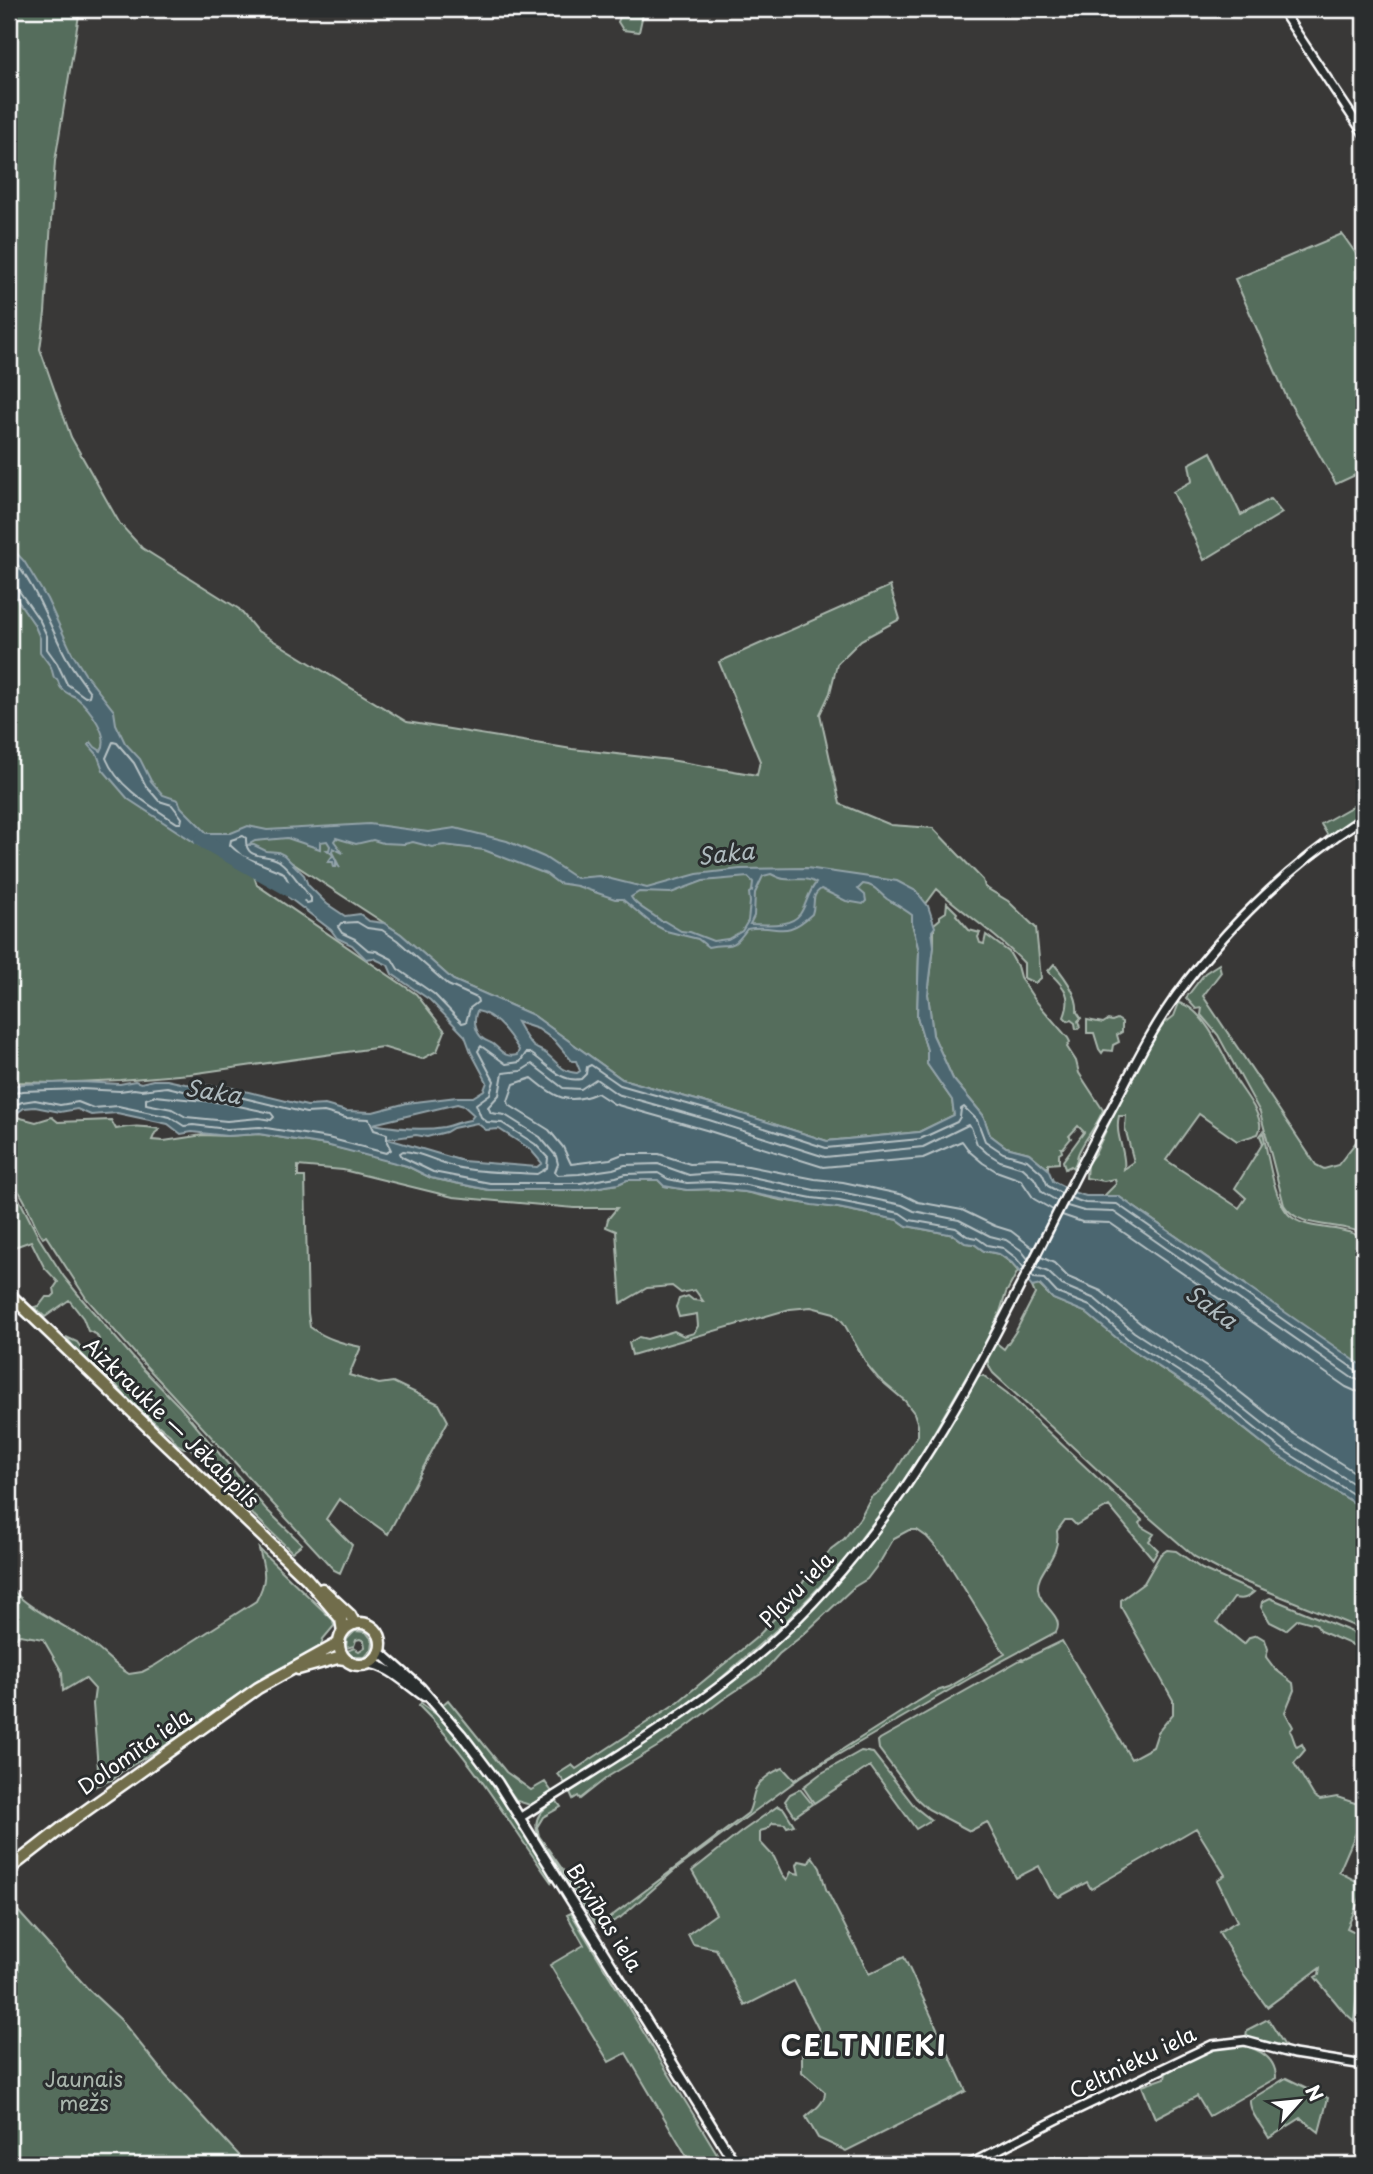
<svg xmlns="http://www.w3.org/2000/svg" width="1373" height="2174" font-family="'Playpen Sans',sans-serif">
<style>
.green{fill:#546d5b;stroke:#aab6ad;stroke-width:2;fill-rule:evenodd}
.water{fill:#4b666f;stroke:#93a3a9;stroke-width:2;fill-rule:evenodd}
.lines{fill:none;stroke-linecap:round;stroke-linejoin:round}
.shore{stroke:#b7c2c5;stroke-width:2}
.river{stroke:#4b666f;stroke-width:14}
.tertiary-casing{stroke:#fff;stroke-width:12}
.secondary-casing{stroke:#fff;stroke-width:13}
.primary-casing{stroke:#fff;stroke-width:15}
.tertiary{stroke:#2a2d2e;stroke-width:7}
.secondary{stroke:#2a2d2e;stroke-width:8}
.primary{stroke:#716d4b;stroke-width:10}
.labels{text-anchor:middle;stroke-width:6;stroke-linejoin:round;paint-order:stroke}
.street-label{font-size:21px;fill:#fff;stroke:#2a2d2e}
.park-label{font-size:21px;fill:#aab6ad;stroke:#2a2d2e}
.water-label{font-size:23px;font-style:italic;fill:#aebabe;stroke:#2a2d2e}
.district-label{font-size:28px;font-weight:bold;letter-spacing:2px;fill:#fff;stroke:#2a2d2e}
</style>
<rect width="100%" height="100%" fill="#393837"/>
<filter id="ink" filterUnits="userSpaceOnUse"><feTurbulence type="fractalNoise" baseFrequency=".0143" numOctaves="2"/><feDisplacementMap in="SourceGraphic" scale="14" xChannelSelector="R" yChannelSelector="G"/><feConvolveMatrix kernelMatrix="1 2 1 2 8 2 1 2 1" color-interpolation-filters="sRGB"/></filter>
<g filter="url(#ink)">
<path class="green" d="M9,9H80L55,161L45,313L40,349L71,437L120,524L142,548L239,609L256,630L407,722L572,749L670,760L757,775L760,761L719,662L890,586L900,619L861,640L837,664L830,693L820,714L840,804L891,825L933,828L983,880L985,887L1008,901L1036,928L1041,978L1035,983L1024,978V963C998,935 966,915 937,889L912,923L919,951L917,1017L927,1050V1064L952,1100L954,1115L919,1132L827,1141L714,1105L622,1079L533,1015L453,980L401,934L292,863L244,845L257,885L416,994L445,1031L437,1051L422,1059L382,1047L190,1074L120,1080L54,1083L19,1082L9,1077Z
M623,9H644L639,32L623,30L618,22Z
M1342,234L1364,265V471L1336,484L1287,398L1235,279Z
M1211,452L1241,515L1270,499L1282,513L1204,560L1173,492L1192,481L1189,464Z
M1364,800V817L1330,839L1321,824Z
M947,903L957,913L956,915L969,930L980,933L978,937L980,943L984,944L986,935L1009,952L1017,966L1020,977L1035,1000L1068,1038L1070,1042L1067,1047L1076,1061L1079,1073L1103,1110C1097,1126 1085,1138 1079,1152C1076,1158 1078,1162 1073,1168L1071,1166L1065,1169L1063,1161L1084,1132L1078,1126L1069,1136L1071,1138L1063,1148H1061L1062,1152L1059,1154V1163L1048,1164V1169L1029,1153L1006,1147L990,1135L983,1115L953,1079L933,1035L928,994L934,946V924L940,919V916L946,912Z
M1054,964C1065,977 1079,996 1077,1012L1081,1018L1078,1021L1080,1027L1078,1029H1076L1075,1023L1071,1020L1068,1021L1064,1017C1073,994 1064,987 1048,971Z
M1219,964L1221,972L1203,996L1316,1165L1324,1169L1338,1165L1364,1132V1234C1340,1221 1300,1231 1284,1205L1260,1112L1218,1035L1201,1015L1202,1008L1196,1009L1186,998L1205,973Z
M1179,1003C1205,1008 1225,1059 1236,1080C1244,1093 1257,1108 1260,1123C1261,1129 1260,1129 1258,1134L1237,1141L1199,1114L1166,1160L1239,1208L1246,1198L1235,1188L1263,1143L1260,1136L1263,1132C1268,1154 1274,1206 1293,1218C1304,1226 1321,1227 1335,1229C1345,1231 1358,1233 1364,1241V1420L1245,1284L1118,1196H1104L1116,1184L1115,1179L1104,1181L1086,1178L1087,1164L1096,1152L1113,1115L1154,1037L1164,1024L1174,1016ZM1119,1116H1126L1125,1128L1134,1162L1124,1169C1127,1152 1114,1136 1119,1116Z
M1117,1019L1122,1022V1032L1117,1035L1119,1042L1113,1045L1112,1051L1104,1050L1102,1053L1099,1049L1094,1033H1087V1020L1103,1023L1108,1020L1112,1021Z
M9,1115L36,1122L52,1117L58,1122L111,1120L116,1129C131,1125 146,1126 160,1129L155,1133L152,1140L164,1141L203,1135L227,1136L259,1134L326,1145L369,1155L407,1166L431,1178L489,1190H581L618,1184L627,1180H658L665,1186L687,1190L713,1189L745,1192L780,1200L838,1208L898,1220L907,1226L954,1235L965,1243L974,1244L984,1251L999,1254L1011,1263L1018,1271L1006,1293L1000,1312L983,1348L922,1453L891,1499L840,1566L783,1624L710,1688L649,1730L565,1783L558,1774L572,1765L576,1769L678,1702L757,1637L792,1600L809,1573L820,1564L831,1549L844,1539L860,1518L871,1497L880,1491L895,1472L918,1435V1425L914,1413L905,1401L878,1378L868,1366L843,1322L834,1313L811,1307L790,1309L632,1355L629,1343L639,1337L647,1339L674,1331L684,1336L694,1333L698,1326L697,1314L679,1317L676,1307L679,1299L688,1296L693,1300L703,1301L695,1290L681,1293L672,1286L647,1288L621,1303L616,1231L606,1227L608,1219L617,1208H574L453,1197L343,1170L298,1166V1177H305L308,1313L310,1327C326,1339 342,1343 361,1347L349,1375L379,1384L393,1382L439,1404L448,1421L388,1534L339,1499L326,1519L352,1545L340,1573L334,1570L145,1365L86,1298L46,1236L43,1238C30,1220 28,1197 10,1182Z
M9,1188L16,1193L39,1238L64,1277L81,1298L142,1368L180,1407L266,1509L302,1544L292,1552L213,1476L211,1465L200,1459L189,1447L184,1448L177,1444L170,1435L131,1403L117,1386L77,1351L66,1337L77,1342L82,1349L97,1343L99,1339L96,1334L88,1331L83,1318L69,1300L45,1317L34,1307L39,1306L46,1297H52L55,1294L54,1288L58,1282L44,1267L31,1241L9,1249Z
M1039,1285L1053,1299L1085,1312L1124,1344L1201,1395L1276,1454L1364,1509V1630L1235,1578L1195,1557L1143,1512L993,1373C984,1360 988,1354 995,1342L1004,1349L1016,1331L1035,1294L1032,1287Z
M980,1376H984L1007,1393L1142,1520L1139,1523L1142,1527L1154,1534L1149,1541L1158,1550L1153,1559L1109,1506L1076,1525L1071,1520H1065L1057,1531C1061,1558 1036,1571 1038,1589C1040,1607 1065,1616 1056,1632L972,1677L805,1774L675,1870L620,1918L604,1926L595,1923L538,1835C532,1817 542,1810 556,1800L561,1807L543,1817L537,1827L539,1836L601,1924L748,1813C752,1806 752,1798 755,1790C759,1781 773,1771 783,1768L794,1780L917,1702L934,1692L949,1687L1005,1654L944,1556L927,1537L917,1530H909L894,1538L880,1562L867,1579L854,1587L803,1635L779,1654L761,1674L722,1700L670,1739L609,1776L580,1799L578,1796L573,1799L570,1792L659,1733L719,1691L855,1560L920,1471L973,1380Z
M259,1549L333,1620L334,1626L323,1639L320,1648L263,1677L163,1747L121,1772L114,1779L93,1787L98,1769L93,1704L95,1689L85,1678L63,1691L62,1672L43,1639L20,1635L9,1641V1583C15,1602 64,1625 82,1637C99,1647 112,1664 129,1674L142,1672L154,1666L256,1601C268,1579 265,1572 259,1549Z
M1167,1550L1176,1551L1202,1569L1254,1592C1247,1598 1244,1600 1234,1598L1217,1622L1244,1644L1250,1637L1257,1635L1265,1640L1268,1649L1266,1657L1275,1669L1293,1683L1294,1690L1285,1712L1293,1727L1290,1731C1294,1737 1293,1742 1297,1747L1302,1744L1305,1750L1294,1763L1314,1796L1320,1800L1337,1797L1364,1806V1814L1339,1872L1364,1885V1889L1347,1928L1363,1936L1354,2021L1343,2011L1315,1977L1319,1975L1320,1968L1267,2007L1245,1977L1219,1932L1237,1921L1217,1880L1225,1875L1196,1828L1091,1889L1087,1882L1059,1897L1051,1890L1039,1866L1016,1878L987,1822L970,1831L928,1809L916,1798L879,1749L878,1741L880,1739L1022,1659L1023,1660L1062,1641L1131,1759L1153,1747L1158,1732L1173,1714V1700L1121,1607V1600L1144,1583L1160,1555Z
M1270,1598L1364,1637V1650L1320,1631L1316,1624L1298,1619L1286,1630L1270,1622L1261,1607L1262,1602Z
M355,1631L366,1632L373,1641L372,1649L365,1657H353L347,1651L354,1648L359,1651L365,1647L364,1641L360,1639L356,1640L354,1646L346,1648L347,1639Z
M448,1700L506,1772L531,1790L545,1782L552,1792L530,1805L517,1801L472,1740L442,1705Z
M421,1703L437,1715L447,1726L485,1774L551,1874V1882C508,1822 472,1758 419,1706Z
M861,1751L873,1753L916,1808L931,1820L916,1829L870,1766L814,1803L803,1787L820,1774Z
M800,1789L812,1804L795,1816L785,1801L790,1794Z
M778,1806L784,1809L794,1825L787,1827L785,1824L773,1823L767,1829L760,1831V1842L774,1857L782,1874L787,1880L791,1872L799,1874L797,1865L799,1861L809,1863L812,1856L820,1868L826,1889L869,1974L904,1957L966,2091L846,2151L818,2138L806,2117C814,2110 825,2103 825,2092L802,2072V2054L823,2038L794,1981L745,2006L716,1949L693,1944L688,1934L716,1914L692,1871L741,1832Z
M9,1901L89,1990L121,2020L166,2076L248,2165H9Z
M571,1913L724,2165H692L626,2053L609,2062L550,1965L584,1945L567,1915Z
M1268,2019L1285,2046L1283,2047L1246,2037L1247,2030Z
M1230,2045C1250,2044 1276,2054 1276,2078L1209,2116L1197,2096L1155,2118L1142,2086L1165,2078L1166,2073C1173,2070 1179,2063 1186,2060C1200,2054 1216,2048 1230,2045Z
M1286,2078L1328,2098L1319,2132L1301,2118L1269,2138C1263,2127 1249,2113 1250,2100Z"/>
<path class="water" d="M9,545L24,561L47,599L72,653L85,674L114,711L116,724L125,743L140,759L151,781L163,795L178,800L181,807L207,833H231L248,826L267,830L369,824L428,832L455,828L507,841L544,857L576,878L599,876L647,888L697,874L740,869L807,868L897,881L916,891L928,906L935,927L932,931L934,946L928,994L933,1035L953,1079L983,1115L990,1135L1006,1147L1029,1153L1048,1169L1053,1181L1076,1193L1086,1196H1118L1364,1367V1509L1276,1454L1202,1395L1124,1344L1085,1312L1053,1299L1040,1285L1032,1287L1012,1263L999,1254L984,1251L974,1244L965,1243L954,1235L907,1226L898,1220L838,1208L812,1205L745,1192L713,1189L687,1190L664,1186L658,1180H627L618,1184L581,1190H489L431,1178L407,1166L326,1145L259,1134L227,1136L192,1132L181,1134L168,1124L117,1113L91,1115L77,1109L60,1112L35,1107L24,1108L17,1113L9,1111V1083L14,1086L21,1084L81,1082L120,1084L135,1081L141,1083L153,1080H167L185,1084L228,1087L307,1106L325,1105L346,1111L373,1112L407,1103L457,1097H473L484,1090L487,1082L471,1052L465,1036L430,1000L392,974L388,965L373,958L366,959L352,945L337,938L331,930L288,897L286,889L278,878L237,862L230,853L224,851L200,846L128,799L103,770L97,754L89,745L91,742L95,747L101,751C111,736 89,708 77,698C72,695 65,693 62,689C59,687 59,682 57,679L54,678L51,667L40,652V638L34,624L9,588ZM287,838L320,849V842L327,841L330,846L329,850H327L333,855L328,862H333L334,867H336V863L340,868L332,852L333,848L343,853L334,841L336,838L356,844L373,840L383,843L404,844L413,842L432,847L444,845L484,850L546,874L558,883L577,886L615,899H622L651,923L666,931L698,939L708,947C731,941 729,954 747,929C779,923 783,941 812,914C816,904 810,896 821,889L846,901L863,904L866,901L865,895L858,889L863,884C875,885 878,892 887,899C895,904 904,909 912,915V923L919,951L917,1017L927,1050V1064L952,1100L954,1115L919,1132L827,1141L714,1105L622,1079L533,1015L453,980L401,934L384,923L369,921L360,914L345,916L327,904L308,885L304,875L284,855L278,852L266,851L254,845H248L255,841ZM771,874C773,875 782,879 784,879C796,881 805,876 816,883C807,894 807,904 800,914C790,928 764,924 750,924L754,916L755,893L763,876ZM748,877L753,882L752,891L749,893L750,902L748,921L742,931L728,939L713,941L690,932L681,931L664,921H661C652,913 636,907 631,897L639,892L671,893L703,881ZM477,1011C495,1014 510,1035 519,1050L517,1055C504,1058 502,1051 493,1044C490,1042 485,1041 482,1038C475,1031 473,1020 477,1011ZM517,1022L538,1029L554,1040L572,1061H576L580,1071L577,1073C562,1072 559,1064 548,1055C544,1051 538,1050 533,1046C526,1039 521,1029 517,1022ZM457,1104L464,1106L474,1115L470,1120C461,1121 454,1125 444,1127C421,1131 395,1128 373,1124ZM477,1123L486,1130L499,1129L530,1149L542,1163L537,1167L463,1161L388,1139L416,1135L427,1137L446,1132L453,1128Z"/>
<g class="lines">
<path class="shore" d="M9,555C36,584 47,621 65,655C72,668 81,680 90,692L89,696L85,697L67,684L57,663L47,649V636L40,621L17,588L9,585
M113,742L117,743L134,763L146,786L159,801L172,805L182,818L181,823H177C151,806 118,788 106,758Z
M243,836L246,838C245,862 266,852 279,861C293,871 299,885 311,898V902L307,903L294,893L284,873L242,856L230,845L231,840Z
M357,922L367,928L382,930L397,940L448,985L477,998L478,1002L470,1008L466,1022L462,1023L434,994L398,969L392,959L376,951L368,950L355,939L342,933L338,927L341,923Z
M9,1091L15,1093L22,1091L81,1089L120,1091L134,1089L141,1090L167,1087L184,1091L227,1094L306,1113L324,1112L346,1118L369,1119L374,1130L387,1134V1142L391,1150L386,1153L328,1138L260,1127L227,1129L193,1125L184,1126L170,1117L118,1106L93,1108L78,1102L60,1105L35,1100L22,1102L15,1105H9
M155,1096L225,1103L271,1113L274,1117L271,1120L259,1118L227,1121L186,1117L172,1109L146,1104V1099Z
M1071,1198L1085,1203L1117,1204L1357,1371L1364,1372
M1067,1206L1084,1211L1114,1212L1352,1378L1364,1381
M1062,1215L1082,1222L1110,1223L1346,1387L1355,1391L1364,1392
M1033,1248L1011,1231L995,1226L962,1210L918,1202L904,1195L843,1182L815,1179L748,1166L714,1163L690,1164L659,1154H623L610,1159L571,1164L563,1147L549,1130L509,1105L508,1101L514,1084L532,1078C555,1097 567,1106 597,1093L614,1104L706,1130L823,1167L923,1158L962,1141L970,1152L983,1163L996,1171L1021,1180L1034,1199L1053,1210
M1041,1257L1054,1263L1068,1277L1101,1291L1140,1323L1217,1374L1291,1432L1364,1478
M1028,1259L1021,1250L1006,1240L990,1236L959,1220L914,1211L902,1205L841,1192L814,1190L747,1176L714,1173L689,1175L658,1164L625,1165L613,1169L579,1174L558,1175L555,1172L558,1164L556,1156L540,1137L505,1115L491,1113L488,1107L499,1095L503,1073L521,1071L532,1064L563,1088L581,1089L596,1079L617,1094L709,1120L825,1157L923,1147L968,1125L971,1127L977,1144L987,1153L1000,1161L1023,1168L1034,1178L1042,1192L1057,1201
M1036,1267L1048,1272L1062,1285L1095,1299L1134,1332L1211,1382L1285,1441L1364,1490
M1024,1268L1016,1258L1003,1248L987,1245L977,1238L967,1236L956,1228L910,1220L900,1213L839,1201L812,1198L746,1185L713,1182L687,1183L668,1179L658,1173L626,1174L616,1177L580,1183H490L433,1172L402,1157L400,1153L403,1151C422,1152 441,1164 460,1168C485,1173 512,1172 537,1174L547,1168L548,1158L535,1144L502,1123L487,1122L481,1117L476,1104L490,1094L494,1081L478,1051L481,1046L506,1064L520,1062L526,1053H530C547,1063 559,1083 581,1079L586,1074L587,1067L591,1065L620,1085L712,1111L826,1148L920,1139L957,1122L960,1117L961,1109L964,1107L977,1120L985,1141L1003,1153L1027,1160L1042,1173L1048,1186L1061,1193
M1032,1276L1034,1278L1044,1279L1057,1293L1090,1306L1128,1339L1206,1389L1280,1448L1364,1501"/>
<path class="river" d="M201,840L299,895"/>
<defs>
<path id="tertiary" d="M1281,9L1364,134
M521,1817C586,1775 655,1735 717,1688C773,1646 826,1593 869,1537C966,1412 1029,1263 1103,1124C1127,1081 1147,1036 1176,996C1227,926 1292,864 1364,817
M968,2165L1070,2113L1212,2045L1245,2041L1294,2054L1364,2065"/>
<path id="secondary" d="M379,1651L421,1688L461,1734L498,1783L736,2165
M367,1663C390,1666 406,1684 424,1696"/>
<path id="primary" d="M9,1294L307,1579L341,1619L343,1632
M322,1589L350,1615L355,1624
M339 1644a21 21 0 1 1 42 0a21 21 0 1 1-42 0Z
M298,1669L338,1658L345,1659
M9,1869L67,1824L258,1688L339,1643"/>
</defs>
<use href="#tertiary" class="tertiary-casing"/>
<use href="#secondary" class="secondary-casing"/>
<use href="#primary" class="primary-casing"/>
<use href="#tertiary" class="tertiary"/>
<use href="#secondary" class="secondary"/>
<use href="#primary" class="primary"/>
</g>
</g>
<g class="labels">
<g class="street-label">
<text transform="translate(171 1423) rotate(44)" y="7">Aizkraukle — Jēkabpils</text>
<text transform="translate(797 1590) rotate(-46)" y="7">Pļavu iela</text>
<text transform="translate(135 1752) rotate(-35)" y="7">Dolomīta iela</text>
<text transform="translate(604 1918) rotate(58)" y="7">Brīvības iela</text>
<text transform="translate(1133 2063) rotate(-26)" y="7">Celtnieku iela</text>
</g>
<g class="park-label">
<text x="84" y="2087">Jaunais<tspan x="84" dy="24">mežs</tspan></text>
</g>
<g class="water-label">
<text transform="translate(726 854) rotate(-6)" y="8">Saka</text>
<text transform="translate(213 1092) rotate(9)" y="8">Saka</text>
<text transform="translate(1211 1307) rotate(36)" y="8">Saka</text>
</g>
<g class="district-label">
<text x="864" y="2056">CELTNIEKI</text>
</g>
</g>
<rect width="1373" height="2174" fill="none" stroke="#2a2d2e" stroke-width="35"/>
<rect x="18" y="18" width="1338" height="2139" fill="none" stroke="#fff" stroke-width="2.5" filter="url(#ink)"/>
<g transform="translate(1299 2101) rotate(63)" stroke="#2a2d2e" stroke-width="5" paint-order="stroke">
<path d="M0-5L12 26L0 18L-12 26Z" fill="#ffffff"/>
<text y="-10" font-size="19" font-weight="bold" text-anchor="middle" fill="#ffffff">N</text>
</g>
</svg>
